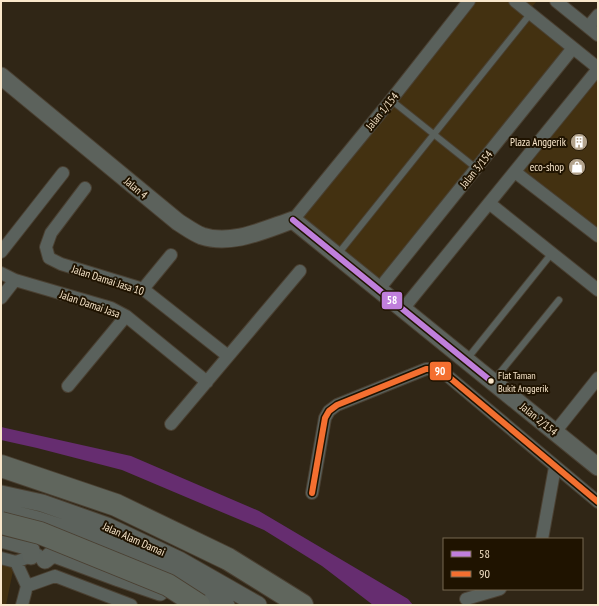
<svg xmlns="http://www.w3.org/2000/svg" width="599" height="606" font-family="'PT Sans Narrow',sans-serif">
<style>
.built{fill:#433111}
.water{fill:#662d70}
.lines{fill:none;stroke-linecap:round;stroke-linejoin:round}
.lane-casing{stroke:#4a4032;stroke-width:8}
.street-casing{stroke:#4a4032;stroke-width:14}
.secondary-casing{stroke:#4a4032;stroke-width:19}
.highway-casing{stroke:#4a4032;stroke-width:24}
.lane{stroke:#5a615c;stroke-width:6}
.street{stroke:#5a615c;stroke-width:12}
.secondary{stroke:#5c625c;stroke-width:17}
.highway{stroke:#60665d;stroke-width:22}
.highway-bridge-casing{stroke:#4a4032;stroke-width:24;stroke-linecap:butt}
.highway-bridge{stroke:#60665d;stroke-width:22}
.bus-1-casing{stroke:#1f1300;stroke-width:9}
.bus-2-casing{stroke:#1f1300;stroke-width:9}
.bus-1{stroke:#c07fdc;stroke-width:6}
.bus-2{stroke:#f46f30;stroke-width:6}
.bus-dot{fill:#f9e7cb;stroke:#1f1300;stroke-width:1.5}
.labels{text-anchor:middle;stroke-width:4;stroke-linejoin:round;paint-order:stroke}
.bus-label{font-size:10px;fill:#f9e7cb;stroke:#1f1300;text-anchor:start}
.street-label{font-size:11px;fill:#f9e7cb;stroke:#1f1300}
.poi-label{font-size:11px;fill:#f9e7cb;stroke:#1f1300;text-anchor:end}
.line-badge{stroke:#1f1300;stroke-width:1.5}
.badge-label{font-size:11px;text-anchor:middle;font-weight:bold;fill:#fff}
</style>
<rect width="100%" height="100%" fill="#302616"/>
<path class="built" d="M473,1H537L525,15L569,49L380,281L300,217Z
M598,76V230L521,170Z
M1,563L14,566L6,605H1Z"/>
<path class="water" d="M1,427L131,456L259,511L408,599L413,605H373L322,566L264,530L122,470L37,448L1,440Z"/>
<g class="lines">
<defs>
<path id="lane" d="M391,100L476,168
M338,254L531,13
M467,359L552,253
M494,380L559,300"/>
<path id="street" d="M515,1L598,68
M556,1L598,35
M588,27L598,15
M515,172L598,236
M85,188L51,233L46,247L49,258L61,264L143,289L228,356
M489,203L598,290
M293,220L391,100L469,1
M1,252L63,173
M1,273L15,280L111,308L126,316L207,382
M143,289L171,255
M379,289L573,48
M1,298L15,280
M403,309L598,69
M68,386L126,316
M171,424L300,271
M555,432L598,378
M312,493L325,418L329,411L337,405L426,369H435L443,372L598,502
M542,539L555,467
M1,558L16,562
M16,562L31,556L38,555
M16,562L27,586L22,605
M55,576L131,605
M27,586L55,576
M466,599L500,589"/>
<path id="secondary" d="M1,76L178,222C186,227 194,233 202,236C232,246 266,229 293,220L598,467
M1,494L42,503L107,526L179,560L258,605
M1,511L38,520L98,540L178,577L226,605
M1,539L26,546L31,550V556
M45,560L51,555H57L119,578L160,592"/>
<path id="highway" d="M1,466L116,505L228,559L302,605"/>
</defs>
<use href="#lane" class="lane-casing"/>
<use href="#street" class="street-casing"/>
<use href="#secondary" class="secondary-casing"/>
<use href="#highway" class="highway-casing"/>
<use href="#lane" class="lane"/>
<use href="#street" class="street"/>
<use href="#secondary" class="secondary"/>
<use href="#highway" class="highway"/>
<defs>
<path id="highway-bridge" d="M1,523L40,533L168,585L199,605"/>
</defs>
<use href="#highway-bridge" class="highway-bridge-casing"/>
<use href="#highway-bridge" class="highway-bridge"/>
<defs>
<path id="bus-1" d="M293,220L491,381"/>
<path id="bus-2" d="M312,493L325,418L329,411L337,405L426,369H435L443,372L598,502"/>
</defs>
<use href="#bus-1" class="bus-1-casing"/>
<use href="#bus-2" class="bus-2-casing"/>
<use href="#bus-1" class="bus-1"/>
<use href="#bus-2" class="bus-2"/>
</g>
<defs>
<symbol id="building-disc" viewBox="-11 -11 22 22"><circle r="9.5" fill="#b3a38c" stroke="#1f1300"/><path d="M-4-6H4V6H1V3H-1V6H-4ZM-2.5-4.3h1.7v1.8h-1.7ZM.8-4.3h1.7v1.8H.8ZM-2.5-1h1.7V.8h-1.7ZM.8-1h1.7V.8H.8Z" fill="#fff"/></symbol>
<symbol id="shop-disc" viewBox="-11 -11 22 22"><circle r="9.5" fill="#b3a38c" stroke="#1f1300"/><path d="M-5-2.5h2.3a2.7 3.5 0 0 1 5.4 0H5L5.5 6h-11ZM-1.5-2.5h3a1.5 2.3 0 0 0-3 0Z" fill="#fff"/></symbol>
</defs>
<g fill-rule="evenodd">
<use href="#building-disc" x="569" y="132" width="20" height="20"/>
<use href="#shop-disc" x="567" y="157" width="20" height="20"/>
</g>
<circle class="bus-dot" cx="491" cy="381" r="3.5"/>
<g class="labels">
<g class="bus-label">
<text x="498" y="379">Flat Taman<tspan x="498" dy="13">Bukit Anggerik</tspan></text>
</g>
<g class="street-label">
<text transform="translate(382 111) rotate(-51)" y="4">Jalan 1/154</text>
<text transform="translate(476 169) rotate(-51)" y="4">Jalan 3/154</text>
<text transform="translate(136 188) rotate(40)" y="4">Jalan 4</text>
<text transform="translate(108 280) rotate(18)" y="4">Jalan Damai Jasa 10</text>
<text transform="translate(90 304) rotate(19)" y="4">Jalan Damai Jasa</text>
<text transform="translate(539 419) rotate(39)" y="4">Jalan 2/154</text>
<text transform="translate(134 539) rotate(24)" y="4">Jalan Alam Damai</text>
</g>
<g class="poi-label">
<text x="566" y="146">Plaza Anggerik</text>
<text x="564" y="171">eco-shop</text>
</g>
</g>
<g class="line-badge">
<rect x="381" y="291" width="22" height="19" rx="4" fill="#c07fdc"/>
<rect x="429" y="361" width="23" height="20" rx="4" fill="#f46f30"/>
</g>
<g class="badge-label">
<text x="392" y="304">58</text>
<text x="440" y="375">90</text>
</g>
<rect width="599" height="606" fill="none" stroke="#f9e7cb" stroke-width="4"/>
<rect x="443" y="538" width="140" height="52" fill="#1f1300" stroke="#766851"/>
<rect x="451" y="551" width="20" height="6" fill="#c07fdc" stroke="#766851"/>
<text x="479" y="558" font-size="12" fill="#f9e7cb">58</text>
<rect x="451" y="571" width="20" height="6" fill="#f46f30" stroke="#766851"/>
<text x="479" y="578" font-size="12" fill="#f9e7cb">90</text>
</svg>
